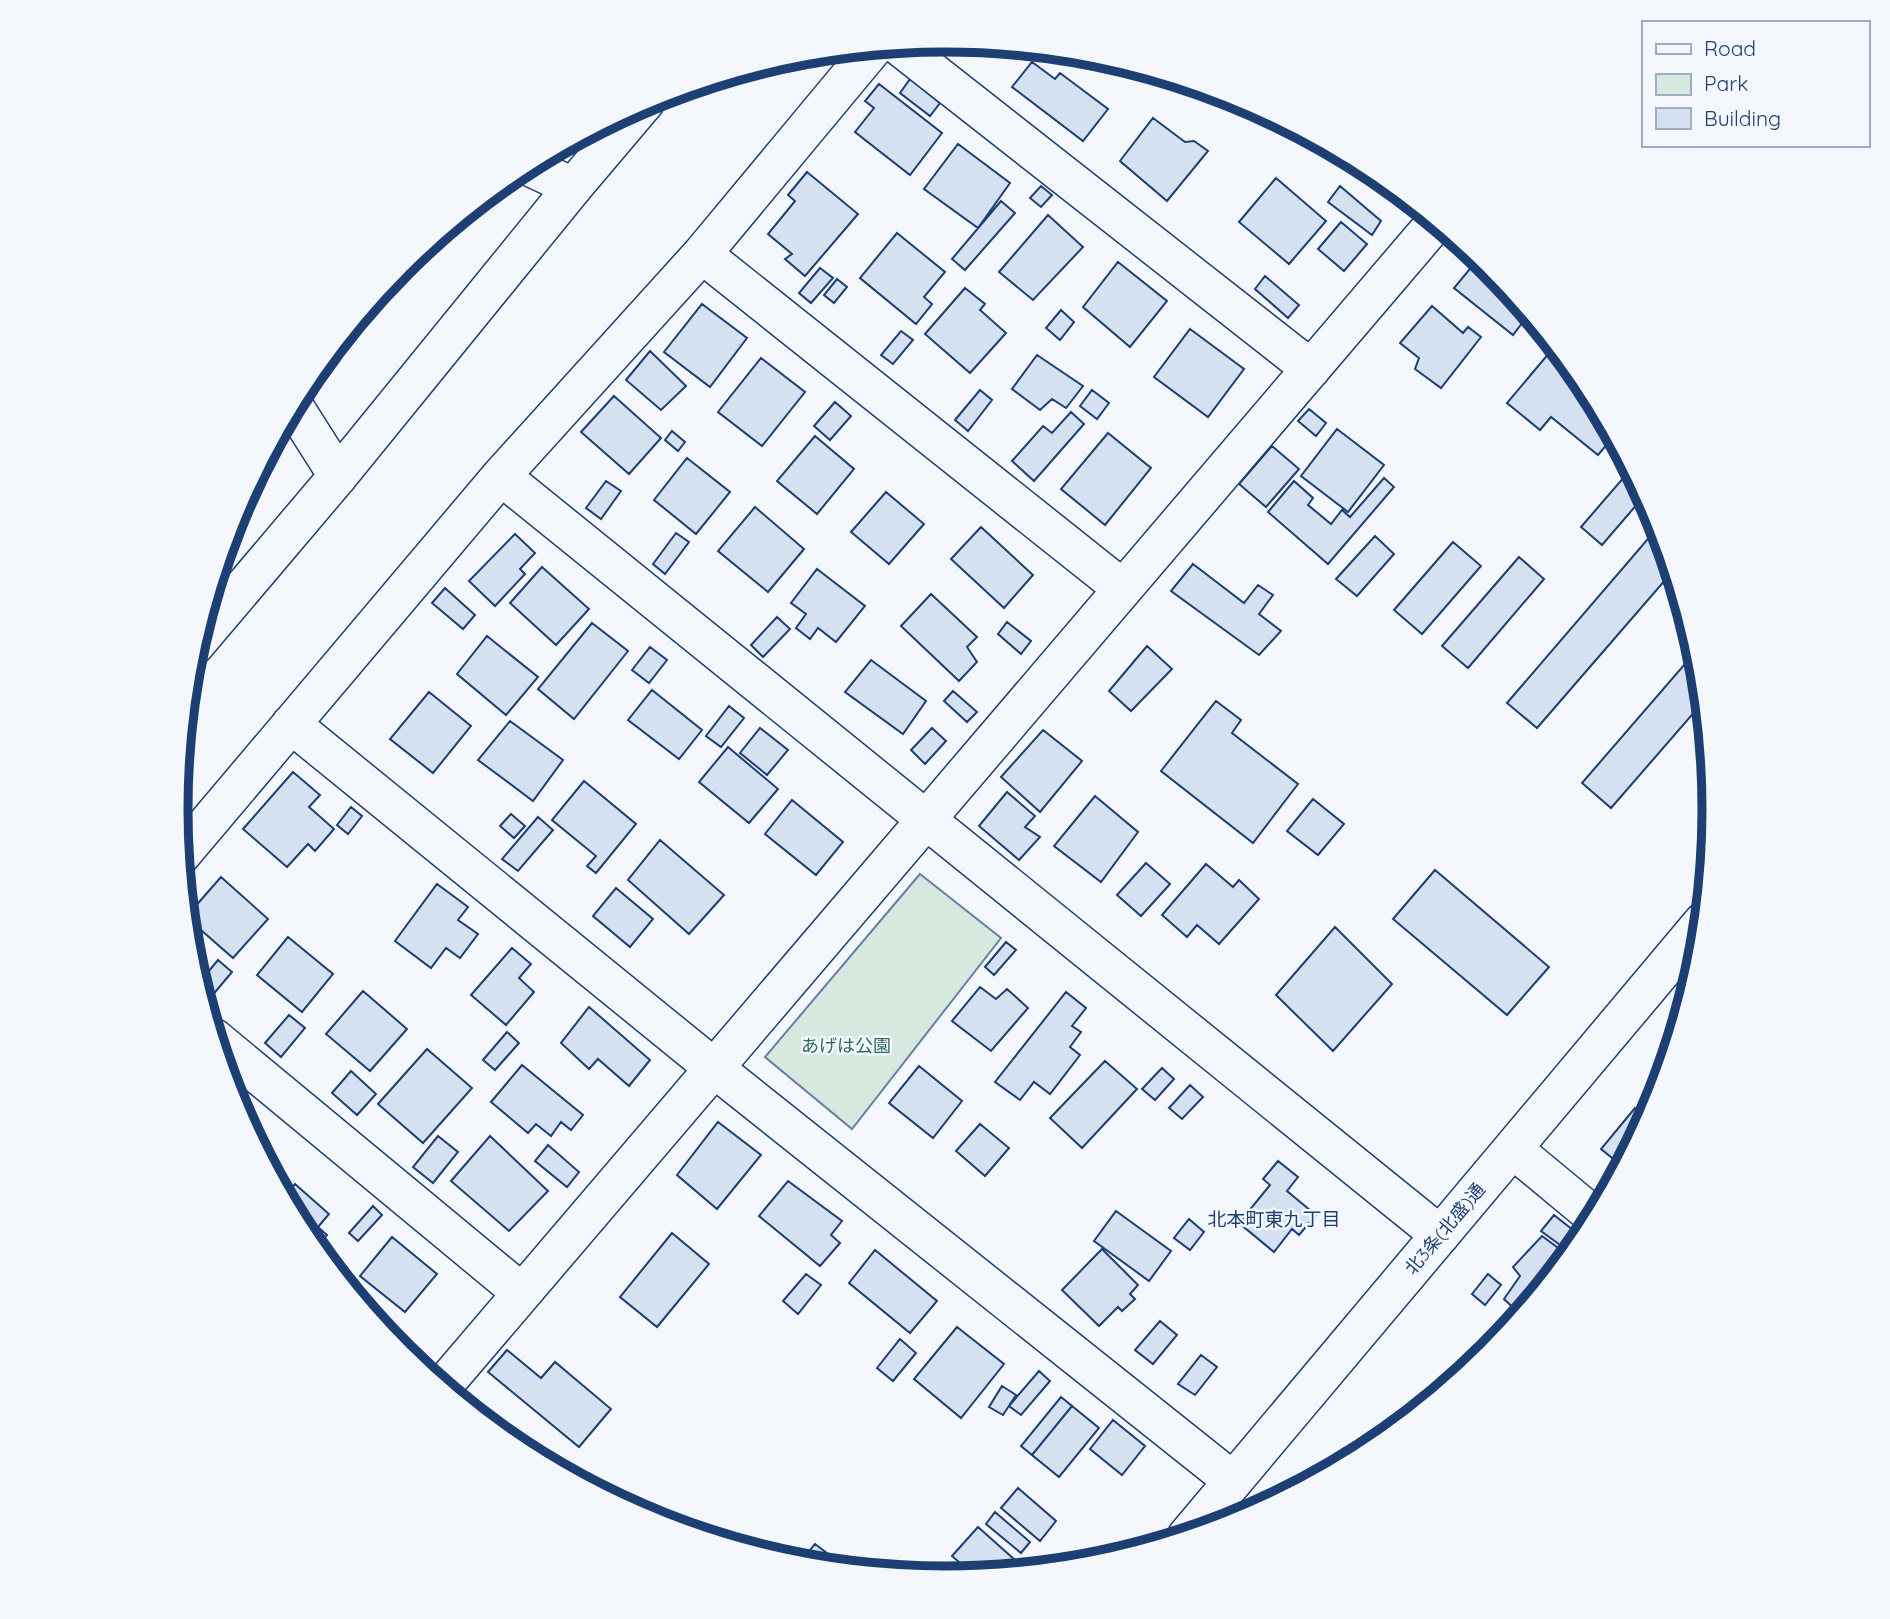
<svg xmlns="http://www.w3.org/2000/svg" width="1890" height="1619" font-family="Quicksand,'Noto Sans JP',sans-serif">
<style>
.green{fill:#d7e8df;stroke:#687fa3;stroke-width:2}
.building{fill:#d5e0f0;stroke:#1d3f73;stroke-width:2}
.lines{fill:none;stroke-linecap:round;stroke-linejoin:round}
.minor-casing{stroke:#1d3f73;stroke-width:41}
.tertiary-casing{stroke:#1d3f73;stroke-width:41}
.minor{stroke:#f4f7fb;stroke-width:38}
.tertiary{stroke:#f4f7fb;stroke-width:38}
.labels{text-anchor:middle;stroke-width:5;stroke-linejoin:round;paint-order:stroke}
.park-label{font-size:18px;fill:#2c6c60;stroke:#f4f7fb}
.street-label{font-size:18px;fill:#1d3f73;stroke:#f4f7fb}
.neighbourhood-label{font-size:19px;fill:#1d3f73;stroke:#f4f7fb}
.rim{fill:none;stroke:#1d3f73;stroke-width:9}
</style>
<rect width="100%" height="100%" fill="#f4f7fb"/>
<path class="green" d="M920,874L1001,938L852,1129L765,1057Z"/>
<path class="building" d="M952,41L982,44L980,51Z
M1032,62L1055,79L1060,73L1108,109L1083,141L1012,87Z
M910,79L940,103L930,116L900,93Z
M879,84L942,133L910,175L855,132L874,108L865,101Z
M1153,118L1185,142L1194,141L1208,151L1167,201L1120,161Z
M958,144L1010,183L978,228L924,189Z
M807,172L858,214L805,276L785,259L792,254L768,234L795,201L788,195Z
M1276,178L1326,221L1289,264L1239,222Z
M1041,186L1052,195L1041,207L1030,198Z
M1340,186L1381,221L1372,235L1328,202Z
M1001,201L1015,213L965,270L952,259Z
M1048,215L1083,247L1033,300L999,272Z
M1341,222L1367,244L1344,271L1318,249Z
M897,233L945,272L924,297L932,304L916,324L860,278Z
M1479,258L1489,266L1529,314L1513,335L1454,288Z
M1118,262L1167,301L1130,347L1083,307Z
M820,268L833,278L811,303L799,293Z
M1265,276L1299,305L1288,318L1255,289Z
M837,279L847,287L834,303L824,295Z
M965,288L985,304L980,310L1006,333L970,373L925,334Z
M702,304L747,338L710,387L664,352Z
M1432,306L1463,333L1468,327L1481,337L1441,388L1415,369L1419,358L1400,343Z
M1061,310L1074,322L1060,340L1046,328Z
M1190,329L1244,369L1208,417L1154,377Z
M901,331L913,340L893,364L881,355Z
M650,351L686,386L661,410L626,380Z
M1550,352L1585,382L1614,436L1598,455L1551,417L1540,430L1507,403Z
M1037,355L1083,386L1066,408L1052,399L1040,410L1012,389Z
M761,358L805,392L762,446L718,412Z
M980,390L992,400L968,431L955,420Z
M1092,390L1109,403L1097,419L1080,406Z
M614,396L661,438L629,474L581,432Z
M835,402L851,416L830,440L814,426Z
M1309,409L1326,423L1316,436L1298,421Z
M1071,412L1084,424L1034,481L1012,461L1043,426L1052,433Z
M1337,429L1384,465L1348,512L1301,476Z
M279,431L288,440L261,465Z
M672,431L685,442L678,451L665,440Z
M1108,433L1151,468L1105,525L1061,489Z
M815,436L854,469L817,514L777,481Z
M1272,446L1299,469L1266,507L1239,484Z
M687,458L730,492L696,534L654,500Z
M261,466L268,474L251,488L250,486Z
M1631,469L1645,495L1602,545L1581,527Z
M1384,478L1394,487L1328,564L1268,512L1294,481L1313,498L1308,505L1331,524L1342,510L1350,517Z
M606,481L621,491L601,519L586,508Z
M886,492L924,524L889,564L851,532Z
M755,507L804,549L768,592L718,551Z
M1659,526L1673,571L1537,728L1507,703Z
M981,527L1033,575L1004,608L951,559Z
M676,533L689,542L665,574L653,564Z
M515,534L535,553L520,569L525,574L495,606L469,581Z
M1375,536L1394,554L1357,596L1336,579Z
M1453,542L1481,566L1422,634L1394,610Z
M1519,557L1544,579L1468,668L1442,646Z
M1193,564L1244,603L1258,585L1273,595L1259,614L1281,631L1259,655L1171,591Z
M542,567L589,609L556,645L510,603Z
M817,569L865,606L836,642L818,628L810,639L796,628L806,614L791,603Z
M445,588L475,615L463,629L432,603Z
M931,594L977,637L967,647L977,662L959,681L901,626Z
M777,617L790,629L763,657L751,645Z
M1007,622L1031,641L1021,654L998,634Z
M592,623L628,651L574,719L538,689Z
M487,636L538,677L506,715L457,674Z
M1147,646L1172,669L1131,711L1109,691Z
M650,647L667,660L649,683L632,670Z
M1697,650L1704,701L1611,808L1582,783Z
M871,660L926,701L903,734L845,692Z
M652,690L702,730L679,759L628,720Z
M953,691L977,712L967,722L944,701Z
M429,692L471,726L433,773L390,739Z
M1216,701L1241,720L1232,733L1298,784L1253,843L1161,771Z
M729,706L744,718L721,747L706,736Z
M510,721L563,760L533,801L478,760Z
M760,728L788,750L767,775L740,753Z
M932,728L946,741L925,764L911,750Z
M1043,730L1082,761L1040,812L1001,777Z
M728,747L778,789L749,823L699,782Z
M293,772L320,795L309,807L334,829L315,851L308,844L287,867L243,829Z
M584,781L636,824L596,873L587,866L596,856L552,820Z
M1007,792L1035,816L1025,827L1040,837L1019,860L979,826Z
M1095,796L1138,832L1101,882L1054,846Z
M1313,799L1344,824L1318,855L1287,831Z
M792,800L843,842L816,875L765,834Z
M351,807L362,816L348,834L337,825Z
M511,814L525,826L514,838L500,826Z
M538,817L553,830L518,871L502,859Z
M660,840L724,895L689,934L628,880Z
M1146,863L1170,884L1141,916L1117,895Z
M1206,864L1233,887L1239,880L1259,899L1219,944L1197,925L1187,937L1162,915Z
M1435,870L1549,967L1507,1015L1393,919Z
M221,877L268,919L233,958L186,917Z
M437,884L468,907L458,920L478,934L460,958L446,948L431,968L395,941Z
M616,888L653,919L630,947L593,916Z
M1335,927L1392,984L1333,1051L1276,995Z
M288,937L333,974L302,1012L257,975Z
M1006,942L1016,950L994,975L985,967Z
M512,948L531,964L519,978L534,992L506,1025L471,995Z
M218,960L232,972L211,997L198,984Z
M980,987L996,999L1007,989L1028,1008L991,1051L952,1021Z
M363,991L407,1029L370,1071L326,1034Z
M1066,992L1086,1008L1072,1026L1081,1032L1070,1047L1080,1055L1050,1094L1034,1082L1020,1100L995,1082Z
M589,1007L650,1060L629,1086L598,1059L589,1069L561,1043Z
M289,1015L305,1028L281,1057L265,1043Z
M507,1032L519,1043L495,1070L483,1060Z
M427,1049L472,1088L423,1143L378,1104Z
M1105,1061L1137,1089L1082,1148L1050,1118Z
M522,1065L583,1115L571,1130L561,1122L551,1136L536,1124L528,1133L491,1102Z
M919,1066L962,1101L933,1138L889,1103Z
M1162,1068L1174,1079L1155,1100L1142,1089Z
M351,1071L376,1094L357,1115L332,1093Z
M229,1082L243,1095L234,1104L228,1084Z
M1190,1085L1203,1097L1182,1119L1169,1108Z
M1635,1108L1648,1118L1622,1166L1601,1149Z
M718,1122L761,1155L717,1209L677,1175Z
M980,1124L1009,1148L985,1176L956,1151Z
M438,1136L458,1152L433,1183L413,1167Z
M490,1136L548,1191L509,1231L451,1181Z
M548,1145L579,1172L567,1187L535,1161Z
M1278,1161L1298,1177L1287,1191L1316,1215L1299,1235L1292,1229L1274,1252L1239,1223L1270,1185L1263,1179Z
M788,1181L842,1221L831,1235L840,1243L820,1266L759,1216Z
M295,1184L329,1214L318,1227L327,1235L315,1248L305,1237L284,1197Z
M373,1206L382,1215L358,1241L349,1233Z
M1116,1211L1171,1251L1149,1281L1094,1241Z
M1554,1215L1583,1238L1571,1253L1541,1231Z
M1189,1219L1204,1232L1190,1250L1174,1238Z
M672,1233L709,1264L657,1327L620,1297Z
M1542,1236L1569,1256L1521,1315L1504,1299L1520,1276L1513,1267Z
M392,1237L437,1274L405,1312L360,1276Z
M1102,1249L1138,1285L1130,1294L1135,1299L1122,1311L1118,1307L1099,1326L1062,1290Z
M875,1250L937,1301L910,1333L849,1283Z
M806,1274L821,1285L798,1314L783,1301Z
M1488,1274L1501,1285L1485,1305L1472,1294Z
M1160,1321L1177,1335L1153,1364L1135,1350Z
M957,1327L1004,1364L961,1418L914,1379Z
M900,1339L916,1353L893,1381L877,1368Z
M507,1350L541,1378L555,1362L611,1409L579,1447L488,1372Z
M1201,1355L1217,1367L1195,1395L1178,1384Z
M1039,1371L1050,1381L1021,1415L1009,1406Z
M1002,1386L1016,1395L1003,1415L989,1407Z
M1061,1397L1072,1406L1032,1455L1021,1446Z
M1072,1406L1099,1428L1059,1477L1032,1455Z
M1113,1420L1145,1446L1122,1475L1090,1449Z
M1018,1488L1056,1521L1040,1541L1001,1508Z
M995,1512L1030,1542L1021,1553L986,1524Z
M978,1527L1023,1567L1019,1571L975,1576L952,1556Z
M815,1544L848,1569L799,1564Z"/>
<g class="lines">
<defs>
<path id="minor" d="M898,45L1311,369
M526,165L573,187
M702,254L1123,589
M293,405L338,476
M501,476L1440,1235
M291,724L714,1068L1233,1481
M180,856L501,476L702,254L874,47
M214,1038L522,1293
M1513,1149L1595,1217
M442,1387L1436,222"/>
<path id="tertiary" d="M194,646L338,476L573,187L645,102
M1187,1536L1703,922"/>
</defs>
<use href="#minor" class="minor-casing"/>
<use href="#tertiary" class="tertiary-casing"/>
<use href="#minor" class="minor"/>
<use href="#tertiary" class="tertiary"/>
</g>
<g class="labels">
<g class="park-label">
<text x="846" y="1052">あげは公園</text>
</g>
<g class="street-label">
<text transform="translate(1445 1229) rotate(-50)" y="6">北3条(北盛)通</text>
</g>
<g class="neighbourhood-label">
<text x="1274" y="1226">北本町東九丁目</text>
</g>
</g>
<path d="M0 0H1890V1619H0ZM188 809a757 757 0 1 1 1514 0a757 757 0 1 1-1514 0Z" fill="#f4f7fb" fill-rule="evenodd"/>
<path class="rim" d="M188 809a757 757 0 1 1 1514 0a757 757 0 1 1-1514 0Z"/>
<rect x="1642" y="21" width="228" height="126" fill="#f4f7fb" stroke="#9eadc5" stroke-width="2"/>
<rect x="1656" y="44" width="35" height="10" fill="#f4f7fb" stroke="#9eadc5" stroke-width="2"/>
<text x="1704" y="56" font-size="21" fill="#1d3f73">Road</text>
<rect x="1656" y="74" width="35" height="21" fill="#d7e8df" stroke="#9eadc5" stroke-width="2"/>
<text x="1704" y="91" font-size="21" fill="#1d3f73">Park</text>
<rect x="1656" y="108" width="35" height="21" fill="#d5e0f0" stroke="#9eadc5" stroke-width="2"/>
<text x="1704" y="126" font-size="21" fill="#1d3f73">Building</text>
</svg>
